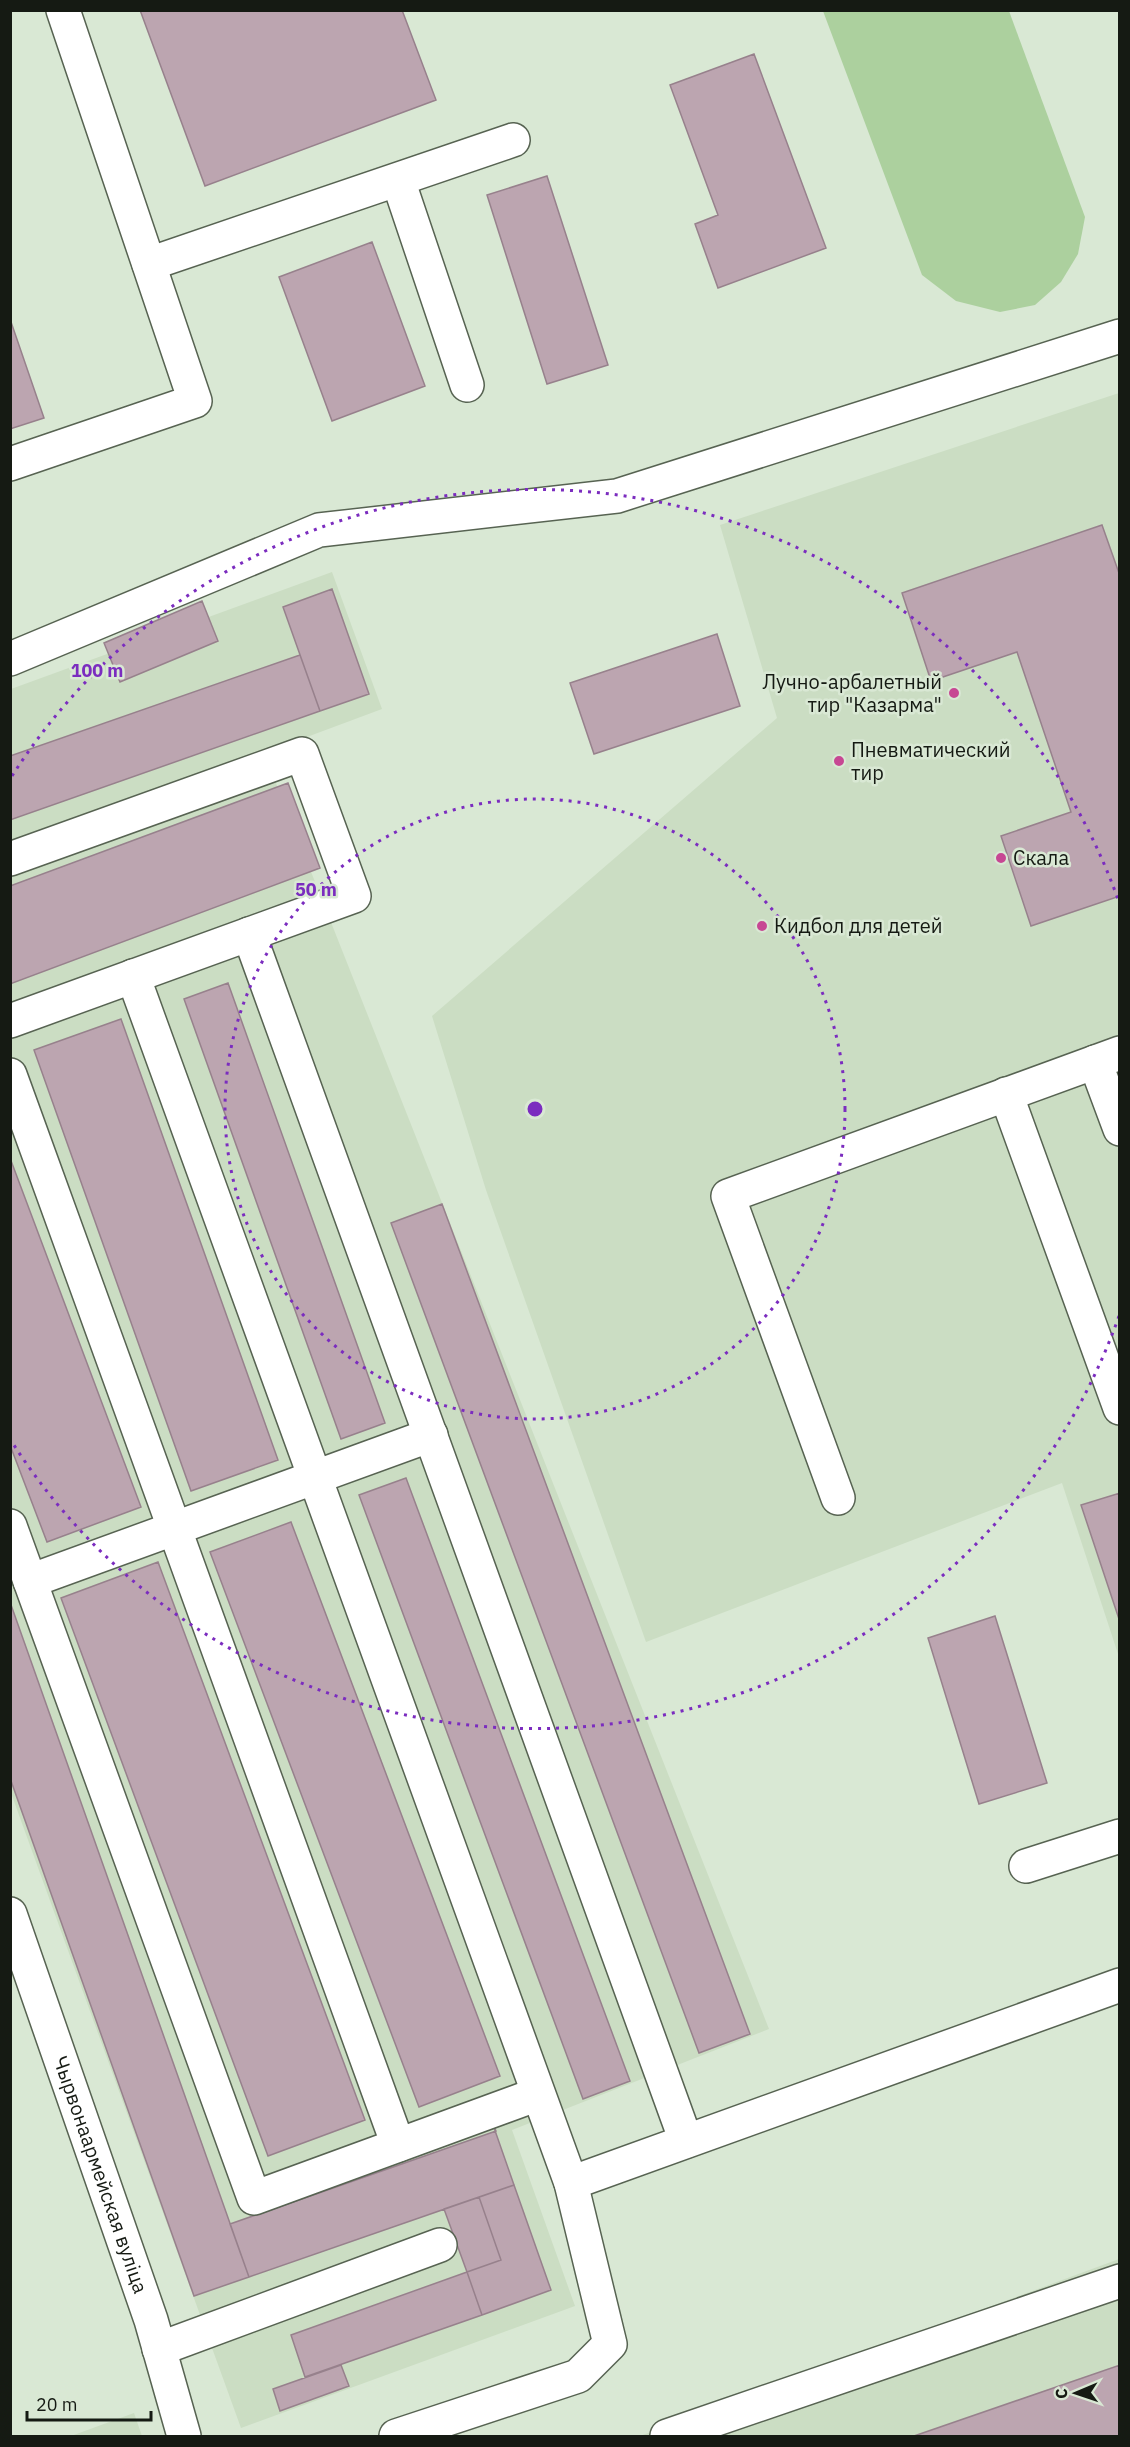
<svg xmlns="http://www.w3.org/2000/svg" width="1130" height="2447" font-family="'IBM Plex Sans',sans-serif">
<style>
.built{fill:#cbddc3}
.green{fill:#acd09e}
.building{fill:#bca5b0;stroke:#97818c;stroke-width:1.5}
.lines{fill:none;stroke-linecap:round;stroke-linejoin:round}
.minor-casing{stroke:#576352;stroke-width:36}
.minor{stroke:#fff;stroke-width:33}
.ring{fill:none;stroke:#7b2cbf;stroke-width:3;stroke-dasharray:3 6}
.poi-dot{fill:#c74793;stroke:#d9e8d4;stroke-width:2}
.labels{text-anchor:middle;stroke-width:5;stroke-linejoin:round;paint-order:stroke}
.poi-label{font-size:20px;fill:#151a13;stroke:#d9e8d4;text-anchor:start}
.street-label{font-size:20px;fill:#151a13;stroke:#d9e8d4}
.centre{fill:#7b2cbf;stroke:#d9e8d4;stroke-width:3}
.ring-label{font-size:18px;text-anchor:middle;font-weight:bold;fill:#7b2cbf;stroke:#d9e8d4;stroke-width:5;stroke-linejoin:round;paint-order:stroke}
</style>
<rect width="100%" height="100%" fill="#d9e8d4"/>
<path class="built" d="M1119,393V1657L1062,1483L646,1642L486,1190L432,1016L777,718L720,525Z
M332,572L382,709L264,753L769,2029L512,2130L575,2306L241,2428L11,1793V689Z
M1119,2259V2436H640Z
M134,2413L142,2436H71Z"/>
<path class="green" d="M823,11H1009L1085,217L1078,254L1061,282L1035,305L1000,312L956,301L922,275Z"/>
<path class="building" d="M140,10H402L436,100L205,186Z
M754,54L826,248L718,288L695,224L718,215L670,85Z
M547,176L608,365L547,384L487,195Z
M372,242L425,386L332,421L279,277Z
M10,319L44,418L10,429Z
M1102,525L1120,576V896L1031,926L1001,836L1071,812L1017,652L931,681L902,593Z
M332,589L369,694L320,711L283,607Z
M202,601L218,641L120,682L104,643Z
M717,634L740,706L594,754L570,683Z
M300,655L320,711L10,820V756Z
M288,783L320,868L10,984V886Z
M228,983L385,1423L341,1439L184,999Z
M121,1019L278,1460L191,1491L34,1050Z
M10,1158L141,1507L47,1542L10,1445Z
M442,1204L750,2034L699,2053L391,1223Z
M406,1478L630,2081L583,2099L359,1495Z
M1120,1493V1622L1081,1505Z
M291,1522L500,2076L419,2107L210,1552Z
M158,1562L365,2120L268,2156L61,1598Z
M10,1602L249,2277L194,2296L10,1778Z
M995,1616L1047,1783L979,1804L928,1638Z
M492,2122L514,2185L249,2277L230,2224L496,2131Z
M514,2185L551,2290L482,2315L467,2272L501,2260L479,2197Z
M479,2197L501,2260L467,2272L444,2209Z
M467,2272L482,2315L305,2377L291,2335Z
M341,2365L349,2386L280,2411L273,2389Z
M1120,2365V2436H914Z"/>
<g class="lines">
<defs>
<g id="minor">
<path d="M398,180L467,385"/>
<path d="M149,264L513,140"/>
<path d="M10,464L195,401L63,10"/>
<path d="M10,659L319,530L617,496L1120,336"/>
<path d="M10,859L302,754L354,896L10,1021"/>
<path d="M249,934L686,2141"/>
<path d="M133,976L571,2183L610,2344L578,2376L396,2436"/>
<path d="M1095,1062L1120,1129"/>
<path d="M10,1075L398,2145"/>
<path d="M1006,1094L1120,1408"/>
<path d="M838,1498L728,1196L1120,1053"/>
<path d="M10,1526L254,2198L538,2094"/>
<path d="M30,1581L431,1435"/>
<path d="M1026,1866L1120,1836"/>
<path id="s1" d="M10,1914L151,2320L184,2436"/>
<path d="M571,2183L1120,1985"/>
<path d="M159,2349L440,2245"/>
<path d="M667,2436L1120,2281"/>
</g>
</defs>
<use href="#minor" class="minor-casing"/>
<use href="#minor" class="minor"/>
</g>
<g class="ring">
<circle cx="535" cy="1109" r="310"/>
<path d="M1119 1316A620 620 0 0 1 12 1442M12 776A620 620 0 0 1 1119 902"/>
</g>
<g class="poi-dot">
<circle cx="954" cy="693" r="6"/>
<circle cx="839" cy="761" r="6"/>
<circle cx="1001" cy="858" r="6"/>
<circle cx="762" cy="926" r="6"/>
</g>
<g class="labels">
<g class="poi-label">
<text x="942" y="689" text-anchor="end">Лучно-арбалетный<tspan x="942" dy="23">тир "Казарма"</tspan></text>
<text x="851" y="757">Пневматический<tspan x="851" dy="23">тир</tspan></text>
<text x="1013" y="865">Скала</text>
<text x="774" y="933">Кидбол для детей</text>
</g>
<g class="street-label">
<text dy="7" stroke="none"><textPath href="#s1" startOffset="276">Чырвонаармейская вуліца</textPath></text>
</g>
</g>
<circle cx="535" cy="1109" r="9" class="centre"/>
<g class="ring-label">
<text x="97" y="677">100 m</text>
<text x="316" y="896">50 m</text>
</g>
<rect width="1130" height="2447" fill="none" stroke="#151a13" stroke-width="24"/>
<g transform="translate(1076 2393) rotate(268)" stroke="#d9e8d4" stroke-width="4.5" paint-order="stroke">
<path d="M0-4.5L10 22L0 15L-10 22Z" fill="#151a13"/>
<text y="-9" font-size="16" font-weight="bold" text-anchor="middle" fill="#151a13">С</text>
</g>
<path d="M27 2411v9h124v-9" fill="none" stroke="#151a13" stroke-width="3"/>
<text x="36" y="2411" font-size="18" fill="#151a13" stroke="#d9e8d4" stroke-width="4.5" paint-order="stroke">20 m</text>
</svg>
